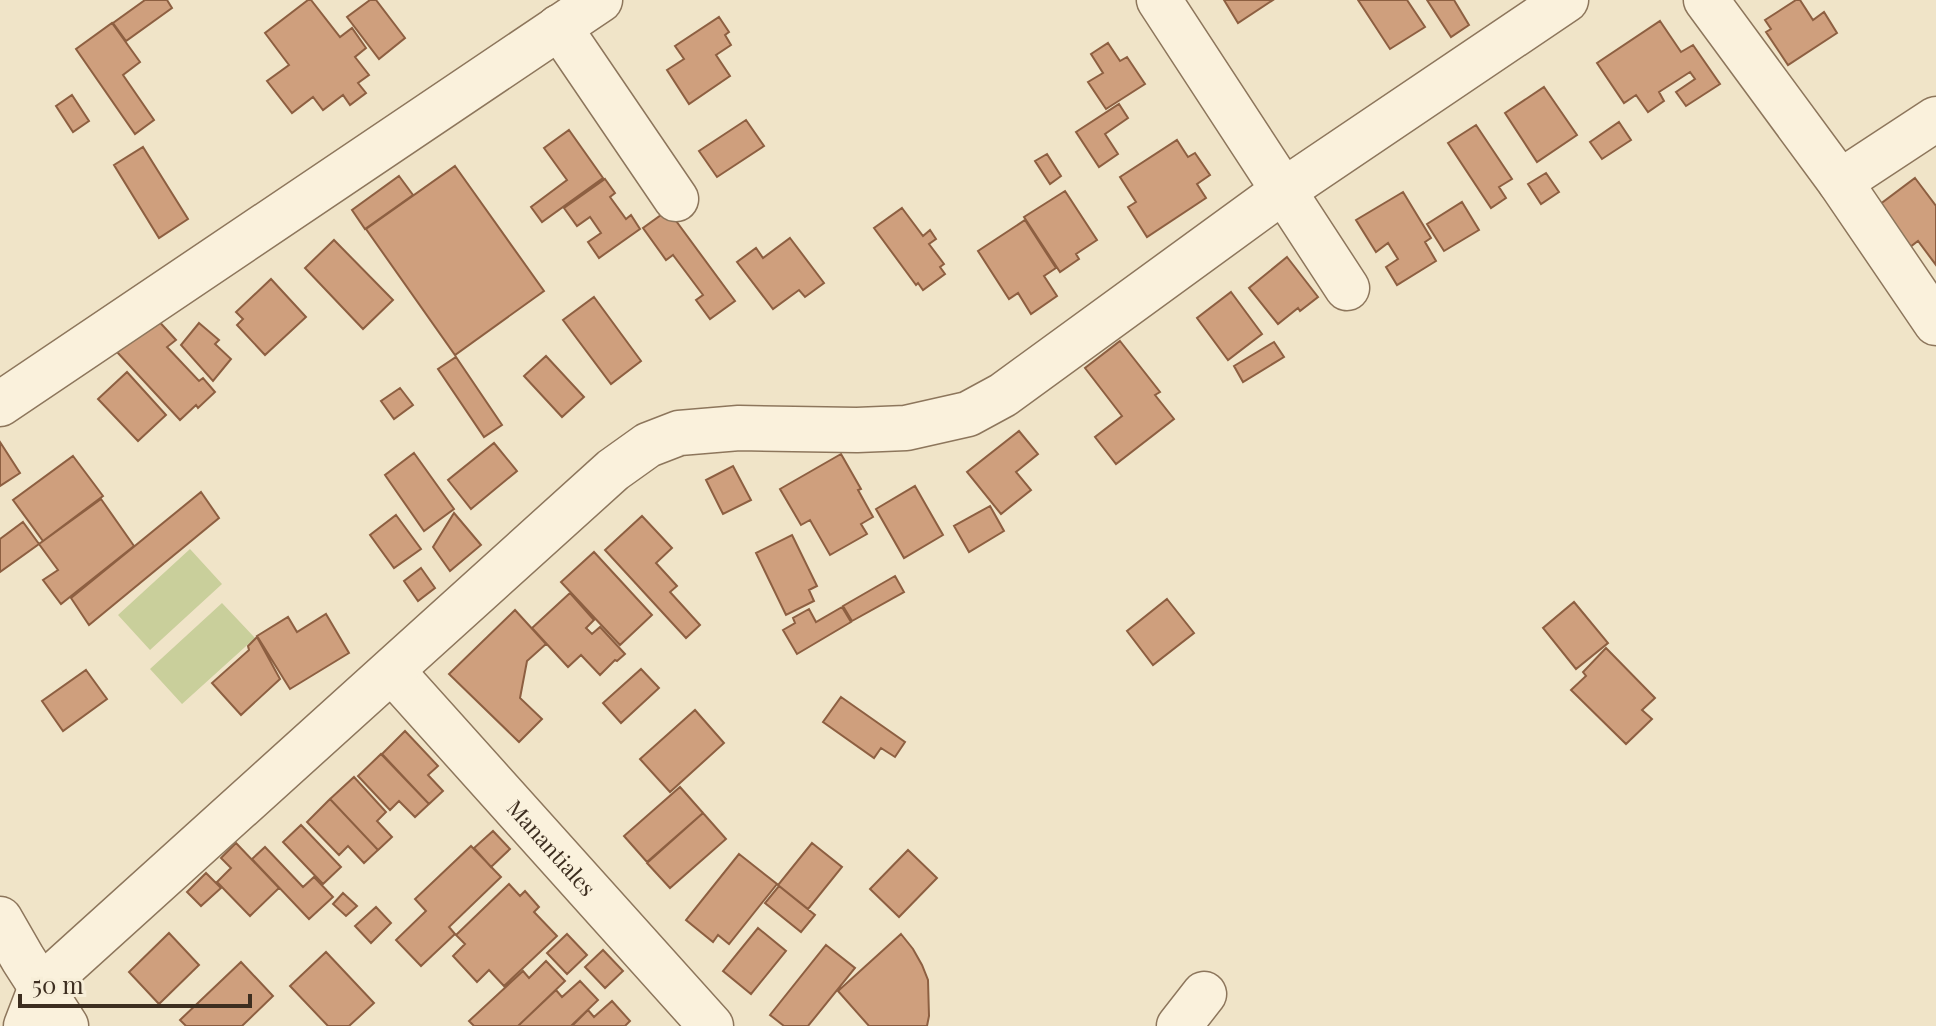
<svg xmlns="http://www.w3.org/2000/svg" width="1936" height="1026" font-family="'Playfair Display',serif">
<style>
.pitch{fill:#c9cf9b}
.building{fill:#cf9f7d;stroke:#8d5f41;stroke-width:2}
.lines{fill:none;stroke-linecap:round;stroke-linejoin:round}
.minor-casing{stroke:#8d765c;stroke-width:47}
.minor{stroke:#faf1dc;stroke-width:44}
.labels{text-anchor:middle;stroke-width:6;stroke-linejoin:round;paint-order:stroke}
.street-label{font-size:22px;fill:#3d2e20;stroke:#f7eed8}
</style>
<rect width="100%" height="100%" fill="#f0e4c8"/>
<path class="pitch" d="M190,549L222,584L150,650L118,615Z
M222,603L255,638L182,704L150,669Z"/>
<path class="building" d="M145,0H167L172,8L126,41L113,23Z
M308,0H311L340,37L352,28L366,48L355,57L369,75L358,83L366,93L350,105L343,95L323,110L313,97L292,113L267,81L289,65L265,33Z
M370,0H376L405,38L379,59L347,17Z
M1224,0H1273L1238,23Z
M1358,0H1407L1425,27L1390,49Z
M1427,0H1454L1469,25L1451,37Z
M1796,0H1800L1813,20L1824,12L1837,33L1788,65L1766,32L1771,29L1765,20Z
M719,17L729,32L725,35L731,45L716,55L730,76L689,104L667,70L684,59L675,46Z
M1660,21L1681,52L1693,45L1720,84L1686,106L1676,92L1695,79L1690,72L1659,92L1664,101L1648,112L1636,95L1624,103L1597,63Z
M112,23L140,62L123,75L154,120L135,134L76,49Z
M1108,43L1120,61L1127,57L1145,84L1106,109L1088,82L1103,73L1091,54Z
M1544,87L1577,135L1537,162L1505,113Z
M72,95L89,121L73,132L56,106Z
M1119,104L1128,118L1105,134L1118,154L1099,167L1076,132Z
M746,120L764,146L717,177L699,151Z
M1619,122L1631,140L1602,159L1590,142Z
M1476,125L1512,179L1499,187L1506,198L1491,208L1448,143Z
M569,130L603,178L542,222L531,207L567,180L544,148Z
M1177,140L1188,157L1195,153L1210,175L1197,184L1206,198L1147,237L1128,207L1136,202L1120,177Z
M143,147L188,219L159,238L114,165Z
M1047,154L1061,176L1050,184L1035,161Z
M455,166L544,291L455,355L366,229Z
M1546,173L1559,192L1541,204L1528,184Z
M399,176L413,195L365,229L352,210Z
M1915,178L1936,206V265L1918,241L1910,247L1879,205Z
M605,179L615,193L610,197L626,219L631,215L640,229L599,258L588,242L601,233L590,217L577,226L564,208Z
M1065,191L1097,240L1076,254L1079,259L1060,272L1024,217Z
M1403,192L1431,238L1425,242L1436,261L1397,285L1386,267L1398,259L1388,243L1376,252L1356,220Z
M1462,202L1479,230L1444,251L1427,224Z
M902,208L923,236L930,230L936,239L929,244L944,264L940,267L945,274L923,290L918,283L916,285L874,228Z
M668,210L735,301L710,319L696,300L703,295L673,255L666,260L643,228Z
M1025,220L1056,268L1044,276L1057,296L1031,314L1018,293L1009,299L978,251Z
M790,238L824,283L805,297L799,290L773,309L737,262L756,248L763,258Z
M334,240L393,300L363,329L305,268Z
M1287,257L1318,297L1300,311L1298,308L1278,324L1249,288Z
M271,279L306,317L265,355L237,325L243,319L236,312Z
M1231,292L1262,334L1228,360L1197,318Z
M594,297L641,361L611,384L563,320Z
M154,316L176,340L167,347L199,381L203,378L215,392L198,408L196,405L180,420L117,352Z
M199,323L219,340L215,344L231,359L213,381L181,345Z
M1120,341L1160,392L1155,395L1174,419L1116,464L1095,437L1122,416L1085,368Z
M1274,342L1284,357L1243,382L1234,366Z
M546,356L584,397L562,417L524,376Z
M456,357L502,425L484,437L438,369Z
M127,372L166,415L138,441L98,399Z
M400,388L413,405L394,419L381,401Z
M1019,431L1038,454L1016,472L1031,490L1001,514L967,472Z
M0,442L20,473L0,486Z
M494,443L517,471L471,509L448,480Z
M414,453L454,509L424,531L385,475Z
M841,454L861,489L858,490L873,517L861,524L867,534L830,555L810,520L801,525L780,489Z
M73,456L103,496L43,541L13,500Z
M733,466L751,500L723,514L706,480Z
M915,486L943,535L904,558L876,509Z
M201,492L219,518L89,625L71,598Z
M101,499L134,546L61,604L43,580L58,570L39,544Z
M990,506L1004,531L969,552L954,526Z
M454,513L481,545L450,571L433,547Z
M396,515L421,549L394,568L370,535Z
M642,516L672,548L656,563L677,586L670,592L700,625L686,638L605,550Z
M23,522L39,544L0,572V539Z
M792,535L817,586L809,590L814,601L786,615L756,553Z
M594,552L652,615L620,645L561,582Z
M421,568L435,588L418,601L404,581Z
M895,576L904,592L852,621L843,606Z
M570,593L594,620L586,628L592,634L600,627L625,654L617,661L615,660L600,675L581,655L568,667L532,628Z
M1167,599L1194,633L1153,665L1127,631Z
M1574,602L1608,643L1576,669L1543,628Z
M842,607L851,622L797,654L783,630L795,623L793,618L809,609L816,622Z
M515,610L546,644L527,661L520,698L542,719L519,742L449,674Z
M326,614L349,653L290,689L257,636L288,617L297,632Z
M257,637L280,679L241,715L212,683L249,650L248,646Z
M1606,648L1655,698L1642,710L1652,719L1626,744L1571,690L1586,676L1583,672Z
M641,669L659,688L621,723L603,703Z
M86,670L107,699L63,731L42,701Z
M841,697L905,742L895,757L881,748L874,758L823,722Z
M695,710L724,743L670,792L640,759Z
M405,731L438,766L428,775L443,791L429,804L382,754Z
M381,754L429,804L415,817L399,801L390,810L358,776Z
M354,777L386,812L377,821L392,837L378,850L330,799Z
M680,787L703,813L647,862L624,836Z
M330,799L378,850L364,863L348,846L339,855L307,822Z
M703,813L726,839L670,888L647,863Z
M301,825L341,867L323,884L283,842Z
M493,831L510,849L491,867L474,848Z
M236,843L279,888L250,916L217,882L231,868L221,858Z
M812,843L842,867L808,909L778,885Z
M471,846L501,877L449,927L455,934L421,966L396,940L426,911L415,899Z
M265,847L303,887L314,877L333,897L309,919L252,859Z
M908,850L937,878L899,917L870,889Z
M739,854L777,884L729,944L718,935L713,942L686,920Z
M206,873L221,888L201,906L187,892Z
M509,884L520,896L525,891L539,907L534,912L557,936L504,986L489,970L477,982L453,956L465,944L456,935Z
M779,886L815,915L801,932L765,903Z
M343,893L357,906L346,916L333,904Z
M376,907L391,923L371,943L355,926Z
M758,928L786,951L751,994L723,971Z
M169,933L199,965L159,1004L129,972Z
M567,934L587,955L567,974L547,953Z
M901,934L913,949L922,965L928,980L929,1016L927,1026H869L838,991Z
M826,945L855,968L808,1026H784L770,1015Z
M603,950L623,971L605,988L585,967Z
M326,952L374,1003L349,1026H328L290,986Z
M546,961L565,981L518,1026H474L469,1021L523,971L529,978Z
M241,962L273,996L242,1026H186L180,1020Z
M580,981L598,1000L571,1026H518L556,990L562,997Z
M612,1001L630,1021L625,1026H572L588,1010L594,1017Z"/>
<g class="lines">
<defs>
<g id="minor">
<path d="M1159,0L1347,288"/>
<path d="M1706,0L1840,182L1936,323"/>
<path d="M559,27L676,199"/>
<path d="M1840,182L1936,119"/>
<path d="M0,404L600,0"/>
<path id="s1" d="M392,671L711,1026"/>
<path d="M0,919L23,959L66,1026"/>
<path d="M26,1026L41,987L613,470L648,445L679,433L739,428L857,430L906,428L968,414L1003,395L1283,191L1566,0"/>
<path d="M1179,1026L1204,994"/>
</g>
</defs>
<use href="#minor" class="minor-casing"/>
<use href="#minor" class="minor"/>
</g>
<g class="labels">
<g class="street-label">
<text dy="8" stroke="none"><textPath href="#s1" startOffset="238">Manantiales</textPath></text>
</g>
</g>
<path d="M20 994v12h230v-12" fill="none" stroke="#3d2e20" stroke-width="4"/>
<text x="32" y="994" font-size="24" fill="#3d2e20" stroke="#f7eed8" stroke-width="6" paint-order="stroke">50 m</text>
</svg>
